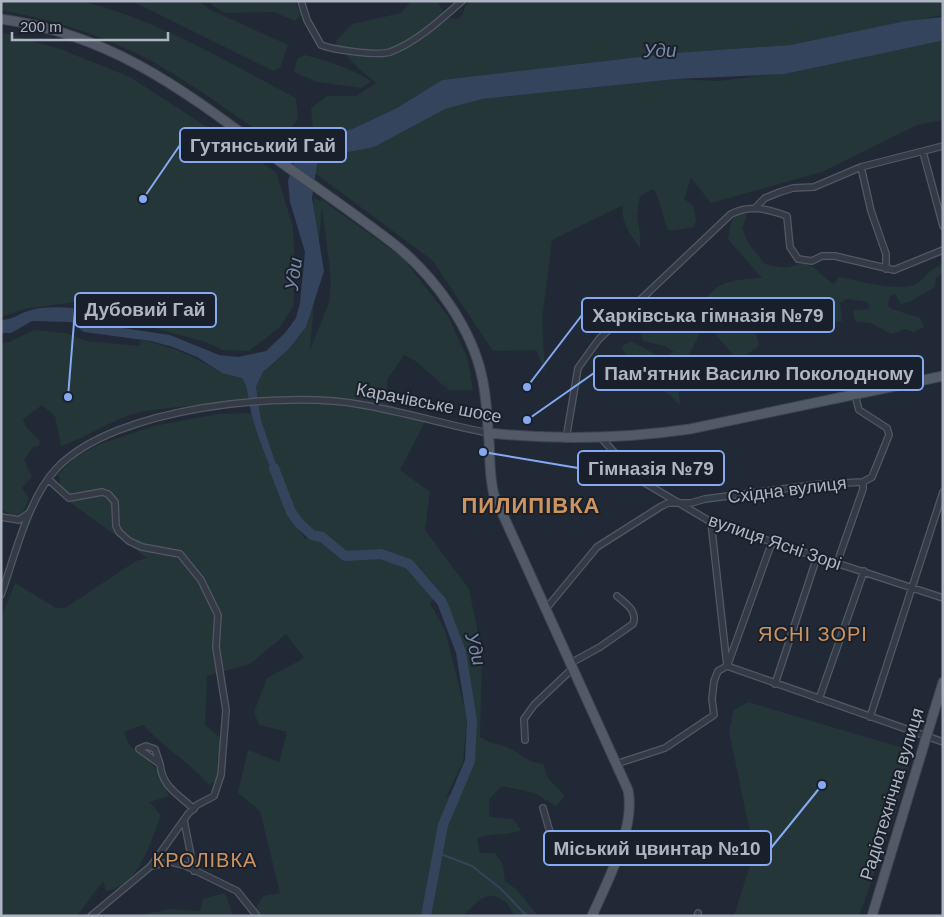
<svg xmlns="http://www.w3.org/2000/svg" width="944" height="917" font-family="Helvetica,sans-serif">
<style>
.green{fill:#243638;fill-rule:evenodd}
.water{fill:#35445d}
.lines{fill:none;stroke-linecap:round;stroke-linejoin:round}
.stream{stroke:#35445d;stroke-width:2}
.river{stroke:#35445d;stroke-width:10}
.minor-casing{stroke:#525964;stroke-width:8}
.primary-casing{stroke:#3e4450;stroke-width:11}
.minor{stroke:#343b47;stroke-width:5.5}
.primary{stroke:#525a67;stroke-width:9}
.labels{text-anchor:middle;stroke-width:4;stroke-linejoin:round;paint-order:stroke}
.street-label{font-size:18px;fill:#afb6c3;stroke:#1a202b}
.water-label{font-size:19px;font-style:italic;fill:#788baa;stroke:#1a202b}
.quarter-label{font-size:20px;letter-spacing:1px;fill:#cd9460;stroke:#1a202b}
.district-label{font-size:22px;font-weight:bold;letter-spacing:1px;fill:#cd9460;stroke:#1a202b}
.leader{fill:none;stroke:#85aaf2;stroke-width:2}
.callout-dot{fill:#85aaf2;stroke:#1a202b;stroke-width:2}
.callout{fill:#1a202b;stroke:#85aaf2;stroke-width:2}
.callout-label{font-size:19px;text-anchor:middle;font-weight:bold;fill:#afb6c3}
</style>
<rect width="100%" height="100%" fill="#212936"/>
<path class="green" d="M1,1C22,1 67,0 85,2C157,20 230,63 296,98L298,119L282,141L276,143C241,120 208,95 172,73C121,41 60,21 1,10Z
M132,1H199L209,9L288,45L280,68L273,71Z
M207,1H295L301,15L295,21L274,12L224,13Z
M411,1H437L447,18L458,19L463,14L465,6L471,1H943V15L790,45L674,53L442,80L397,108L352,129L314,140L311,108L327,96H356L376,83L357,67L335,42L352,24L401,13Z
M1,32L60,49L130,77L276,172L293,227L295,279L293,307L280,327L249,351L223,350L206,342L147,326L92,320L76,302L24,309L1,317Z
M943,41V120L917,125L822,172L711,203L691,178L684,199L693,205L696,220L694,227L669,231C661,217 662,202 653,189L640,196L637,215L640,234V248C630,235 620,220 623,205L552,240L542,320L545,373L536,350L493,351L433,261L315,173L316,164L333,154L444,107L482,99L676,79L718,81L768,75Z
M305,55C328,61 351,68 371,81L362,88L317,82L294,72L297,59Z
M314,197L321,202V199L403,258L448,316L468,360L473,390H448L444,380L446,388L417,362L404,355L387,380L386,403L426,420L400,470L430,492L425,530L469,589L482,653L480,737C492,744 495,743 507,747C522,753 523,761 543,764L548,778L565,796L556,806L534,793L502,786L489,799V817L513,819L521,830C506,837 491,832 477,839L480,853H495L503,865L505,881L517,890L538,916H515C511,912 510,906 506,902C486,887 477,903 462,916H427L446,825L473,763L475,711L466,660L439,595L430,603L445,630L467,718L463,762L446,797L455,792L441,827L424,916H134L171,909L200,911L203,899L225,893L233,915L251,916L263,896L280,893L260,811L238,793L248,750L279,762L287,732L259,725L254,712L267,678L304,658L286,634L250,664L207,676L205,725L224,741L217,760V780L209,785C188,761 164,748 143,725L124,732C130,754 141,750 152,764C160,773 164,785 169,796L150,802L161,816C150,843 139,886 106,891L103,881L77,916H1V618L15,583L56,608H65L136,561L147,558L63,497L59,477L57,476L75,457L100,444L154,426L217,414L251,413L287,506L284,507L305,539L318,533L299,518L287,499L261,420L256,387L263,372L288,350L306,326ZM322,206L331,280L329,302L310,350Z
M744,212L747,216L742,228L749,244L765,264C773,266 782,268 789,267C795,266 798,263 805,264C817,267 823,278 834,284L839,277C860,281 894,291 914,285C925,281 928,267 943,265V273L936,278L935,287L909,302L901,304L895,294L890,296L888,306L892,309L920,318L924,327L914,332L905,329L892,334L870,323L856,322L853,315L854,310L869,309L868,302L846,299L840,303L842,321L826,323L812,317L804,323C793,315 790,316 779,311C770,307 765,300 755,298L750,303L759,346L738,361L713,331L703,327L678,377L680,405C664,388 629,369 622,346L631,341L662,358L674,352L665,346L643,341L637,323L642,313L648,320C658,320 673,327 682,324C703,318 701,298 716,288C729,279 746,279 762,278L728,239C731,226 730,214 744,212Z
M34,330L66,333L86,341L139,346L141,340C172,347 188,353 216,370C223,374 235,372 241,377C248,382 248,391 249,398C215,405 179,406 146,411C115,416 90,437 61,446L55,416L42,405L23,419L26,427L40,441L39,446L33,447L24,460L32,477L22,488L29,498L24,510L16,518L1,509V343L9,342Z
M748,702L913,751L894,818L859,916H734L754,852L729,731L734,710Z"/>
<path class="water" d="M943,17L941,41L784,74L676,79L482,99L445,109L374,147L332,155L317,164L312,198L324,271L306,327L288,350L263,372L256,387L261,420L280,476L277,483C267,460 257,436 251,412C248,400 249,388 242,378L222,373L197,357L173,347L151,341L84,332L71,322L32,321L11,333H1V320C15,319 16,315 28,311C41,306 59,307 73,308L89,323L170,335L219,355L238,357L266,351L285,333L296,318L300,303L305,252L290,202L288,181L296,157L314,140L352,129L397,108L442,80L674,53L790,45L906,21Z"/>
<g class="lines">
<path class="stream" d="M438,853L472,866L500,888L527,916"/>
<path class="river" d="M274,468L291,512L299,523L312,535L322,537L345,556L381,554L409,564L442,602L461,652L472,721L470,761L443,825L426,916"/>
<defs>
<path id="minor" d="M301,1L307,20L321,45C334,50 377,56 390,52C417,42 440,20 462,1
M923,152L943,226
M861,167L871,211L886,254V269
M755,208L765,198L780,192L793,188L814,187L861,167L943,146
M601,438L640,480L711,522L943,598
M566,439L578,368L599,339L731,214C750,204 767,209 787,216L790,247L798,259L812,261L822,256H835L894,270L943,250
M48,479L69,498L102,492L108,494L115,502L116,526L119,532L129,541L142,547L180,554L201,580L218,615L216,647L226,710L221,775L214,796L197,805L188,814L151,866L91,916
M1,517L19,520L29,513
M711,522L727,666
M837,563L863,489V482L872,477L889,435L887,428L859,410L855,395
M1,595C15,556 28,498 57,468C115,407 284,390 363,405C405,412 447,425 489,433
M545,610L597,547L660,507L668,503H691L705,499L821,484L863,482
M569,664L600,647L633,624C638,611 626,604 617,596
M728,664L772,542
M775,684L817,557
M819,699L864,571
M870,717L943,492
M525,740L524,719L534,705L572,669
M160,764L155,749L146,746L139,749L160,764C162,787 178,794 194,809
M616,764L665,748L714,715L712,699L714,681L718,671L727,666L943,742
M543,808L553,843L571,845L615,862
M184,820L194,871
M553,843L557,861
M151,866L171,862L184,865L237,891L257,916
M697,916L698,913"/>
<path id="primary" d="M1,19C117,35 192,97 282,163C321,191 361,218 399,248C436,279 472,329 482,377C486,394 487,413 488,430C491,453 488,472 494,495L628,790C636,828 607,882 592,916
M489,433C557,440 622,439 690,429L943,376
M872,916L943,682"/>
</defs>
<use href="#minor" class="minor-casing"/>
<use href="#primary" class="primary-casing"/>
<use href="#minor" class="minor"/>
<use href="#primary" class="primary"/>
</g>
<g class="labels">
<g class="street-label">
<text transform="translate(429 403) rotate(11)" y="6">Карачівське шосе</text>
<text transform="translate(787 490) rotate(-7)" y="6">Східна вулиця</text>
<text transform="translate(775 542) rotate(19)" y="6">вулиця Ясні Зорі</text>
<text transform="translate(892 794) rotate(-73)" y="6">Радіотехнічна вулиця</text>
</g>
<g class="water-label">
<text transform="translate(660 50) rotate(-1)" y="7">Уди</text>
<text transform="translate(293 274) rotate(-82)" y="7">Уди</text>
<text transform="translate(476 649) rotate(75)" y="7">Уди</text>
</g>
<g class="quarter-label">
<text x="813" y="641">ЯСНІ ЗОРІ</text>
<text x="205" y="867">КРОЛІВКА</text>
</g>
<g class="district-label">
<text x="531" y="513">ПИЛИПІВКА</text>
</g>
</g>
<path class="leader" d="M143 199L180 145M68 397L75 310M527 387L582 315M527 420L594 373M483 452L578 468M822 785L771 848"/>
<g class="callout-dot">
<circle cx="143" cy="199" r="5"/>
<circle cx="68" cy="397" r="5"/>
<circle cx="527" cy="387" r="5"/>
<circle cx="527" cy="420" r="5"/>
<circle cx="483" cy="452" r="5"/>
<circle cx="822" cy="785" r="5"/>
</g>
<g class="callout">
<rect x="180" y="128" width="166" height="34" rx="5"/>
<rect x="75" y="293" width="141" height="34" rx="5"/>
<rect x="582" y="298" width="252" height="34" rx="5"/>
<rect x="594" y="356" width="329" height="34" rx="5"/>
<rect x="578" y="451" width="146" height="34" rx="5"/>
<rect x="544" y="831" width="227" height="34" rx="5"/>
</g>
<g class="callout-label">
<text x="263" y="152">Гутянський Гай</text>
<text x="145" y="316">Дубовий Гай</text>
<text x="708" y="322">Харківська гімназія №79</text>
<text x="759" y="380">Пам'ятник Василю Поколодному</text>
<text x="651" y="475">Гімназія №79</text>
<text x="657" y="855">Міський цвинтар №10</text>
</g>
<rect width="944" height="917" fill="none" stroke="#afb6c3" stroke-width="5"/>
<path d="M12 32v8h156v-8" fill="none" stroke="#afb6c3" stroke-width="2.5"/>
<text x="20" y="32" font-size="15" fill="#afb6c3" stroke="#1a202b" stroke-width="4" paint-order="stroke">200 m</text>
</svg>
